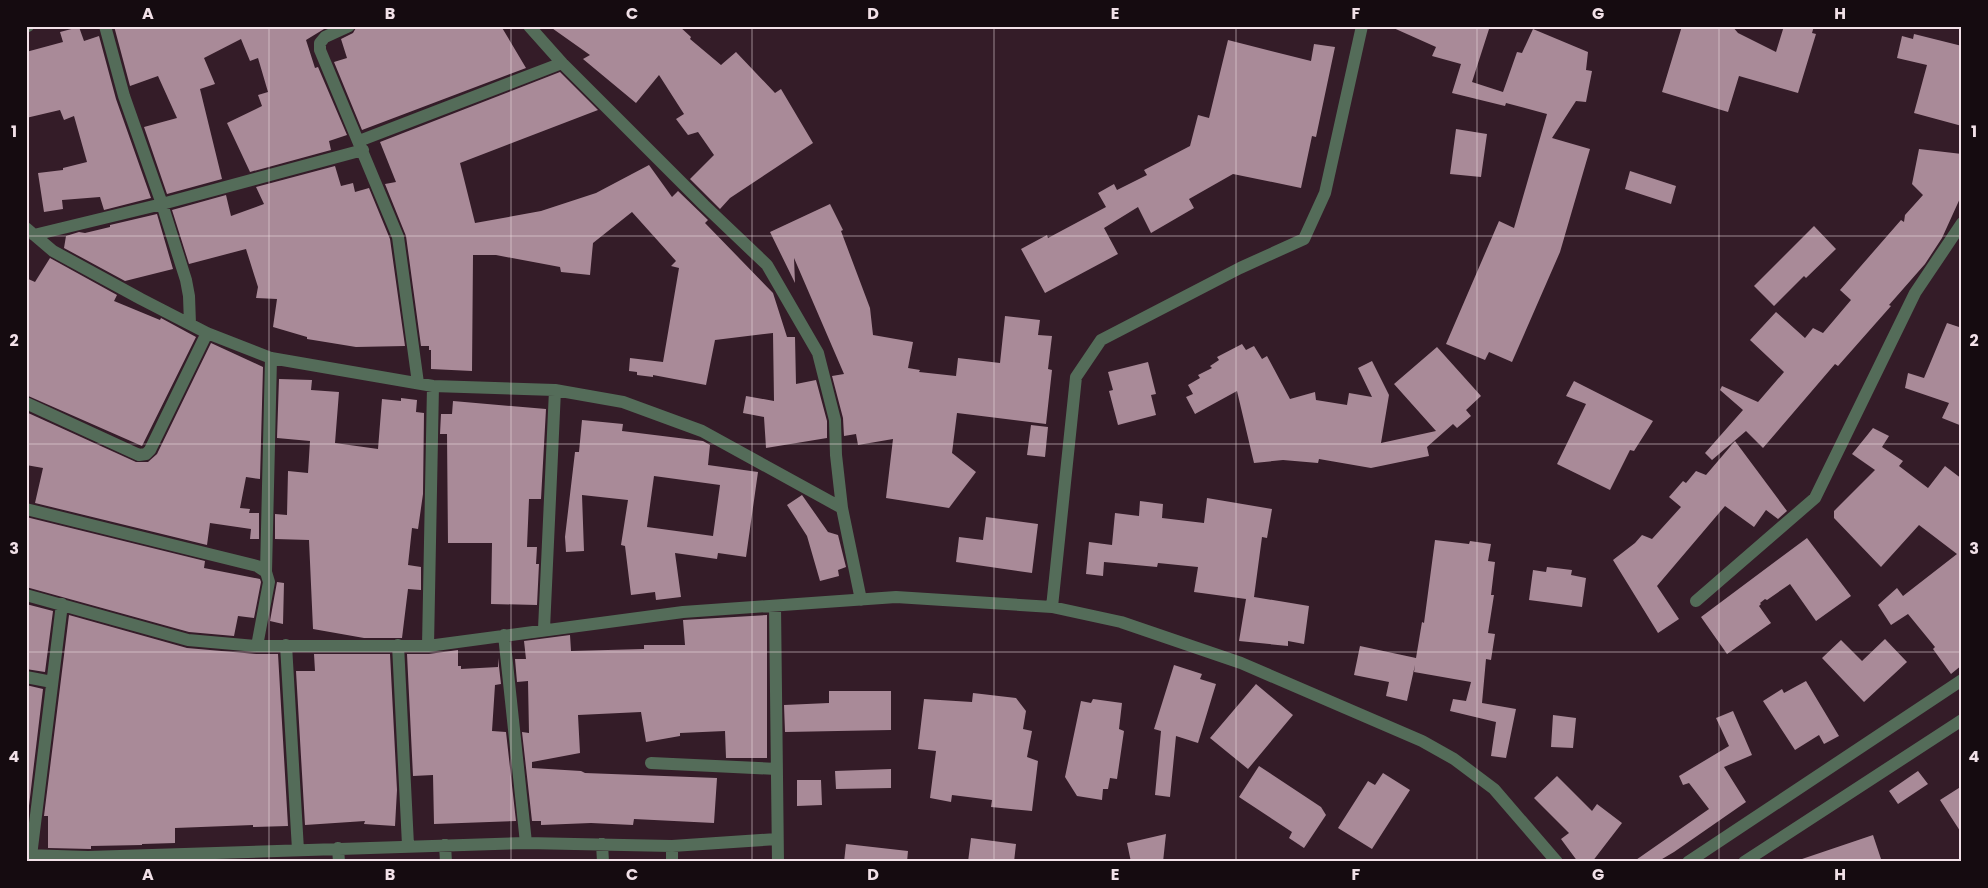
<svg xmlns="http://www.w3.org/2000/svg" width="1988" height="888" font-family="Poppins,sans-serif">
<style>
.building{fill:#a98a98;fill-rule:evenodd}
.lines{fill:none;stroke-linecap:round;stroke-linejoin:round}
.minor{stroke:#546c59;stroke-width:12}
.tertiary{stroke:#546c59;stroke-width:12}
.grid{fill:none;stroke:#f2e1e8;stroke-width:1;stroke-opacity:0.55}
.neatline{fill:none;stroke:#f2e1e8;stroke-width:2}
.grid-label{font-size:16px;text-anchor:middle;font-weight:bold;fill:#f2e1e8}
</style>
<rect width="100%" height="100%" fill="#341c28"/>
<path class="building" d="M114,26H329L306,40L315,68L318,67L347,135L329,141L331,150L250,172L227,123L262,106L258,95L268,92L258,58L250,61L241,39L204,58L215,84L200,89L222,179L167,194L144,127L177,118L158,76L130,86Z
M357,26H501L526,68L362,130L334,62L347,58L341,39L353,33Z
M549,26H679L691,37L690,39L721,65L736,52L775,93L781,89L813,143L730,198L720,209L690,179L714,155L698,132L688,135L676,119L684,114L659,75L636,103L583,59L590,55Z
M1389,26H1490L1472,82L1503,92L1517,52L1522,53L1533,29L1588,52L1586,70L1592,71L1586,102L1576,101L1552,138L1590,149L1560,252L1512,362L1489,352L1485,360L1446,344L1499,221L1514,228L1547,114L1506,103L1505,106L1452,93L1461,64L1432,56L1436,47Z
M1682,26H1732L1738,33L1776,52L1784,26H1814L1812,33L1816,34L1798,93L1739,76L1728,112L1662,92Z
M79,27L84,41L99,36L116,99L151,198L104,210L100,197L62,200L63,209L44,212L38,173L63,170V168L87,162L74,116L64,120L60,110L26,118V52L63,42L60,32Z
M1914,34L1962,46V126L1914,113L1927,65L1897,58L1902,36L1913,39Z
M1228,40L1311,61L1314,44L1335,47L1316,137L1312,136L1301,188L1233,174L1189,199L1194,208L1151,233L1138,207L1104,228L1118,254L1045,293L1021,249L1047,235L1048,238L1106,207L1098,193L1114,184L1117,190L1147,175L1144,170L1190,146L1198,115L1209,118Z
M560,72L598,110L460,163L475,223L541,211L596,193L649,165L672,197L678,191L708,220L705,223L773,293L787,337H795L796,384L816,380L827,421V438L766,448L764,417L743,413L746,396L774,401L773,333L715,340L706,385L653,375V377L637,375V372L629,371L630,358L663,362L679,268L671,266L676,261L632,212L593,243L590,275L561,272L560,267L496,255H473L472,371L431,369V350H429V346H421L406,236L385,184L396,182L380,142Z
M1456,129L1487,134L1481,177L1450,174Z
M1919,149L1962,154V194L1942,238L1925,264L1889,305L1891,306L1838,366L1835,364L1763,448L1746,431L1712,460L1705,453L1743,410L1720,390L1722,386L1758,402L1784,372L1750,340L1776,312L1805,338L1813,328L1823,333L1851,300L1840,290L1901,220L1904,222L1905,215L1923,195L1912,184Z
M335,166L341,186L353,183L355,192L369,188L390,239L405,346L356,347L307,339V337L273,327L277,299L256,298L258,287L246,249L189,264L172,210L226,195L231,216L264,204L256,187Z
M1630,171L1676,186L1671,204L1625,189Z
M830,204L843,230L841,231L870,308L873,335L913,342L908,368L920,370L919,372L956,376L958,358L1000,363L1005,316L1040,320L1038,335L1052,336L1048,369L1052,370L1046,424L957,413L952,453L976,472L949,508L886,498L893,439L858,445L856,434L844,436L843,418L832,376L844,374L794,258L795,283L770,232Z
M157,214L173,269L125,281L64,248L66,236L79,232L85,233L110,227V225Z
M1814,226L1836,249L1806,278L1804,276L1774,306L1754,286Z
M50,258L117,295L114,301L160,320L161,318L196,337L142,446L26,395V278L35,282Z
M1947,323L1962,328V426L1942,418L1949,403L1905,388L1908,373L1924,378Z
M211,343L263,367L260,479L246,477L240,508L250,509L249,513H259V539H250L251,529L210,523L207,545L35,503L43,468L26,465V412L136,462H148L157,454Z
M1242,344L1246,350L1254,346L1262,359L1267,356L1290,399L1315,392L1316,400L1347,405L1349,393L1372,397L1358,368L1372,361L1389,395L1381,443L1436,431L1394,384L1437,347L1481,396L1466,410L1471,416L1457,428L1453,424L1427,447L1429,456L1371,468L1319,459L1318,463L1283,460L1254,463L1237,391L1195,414L1186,397L1193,394L1188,385L1200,378L1198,375L1212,368L1210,366L1219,360L1217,357Z
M1148,362L1156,394L1151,395L1156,415L1118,425L1109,391L1113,390L1108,372Z
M279,379L312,380L311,390L339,392L335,443L378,449L382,399L401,401V398L417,400L416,412L424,413L423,494L418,529L412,528L408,565L421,567V590L408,589L402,638H364L313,629L309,540L275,539V514L287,515L288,471L308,473L310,441L277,438Z
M1574,381L1653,421L1634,451L1630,450L1610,490L1557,464L1586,404L1566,396Z
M453,401L546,409L541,499H529L527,547H537L536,564H539L537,605L491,604L492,543H448L447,434H440L441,414H452Z
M582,420L623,424L622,431L703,441L710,445L708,465L758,472L746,557L718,553L717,559L675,553L681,597L656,600L655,592L631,595L625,546L621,545L628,500L582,495L584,551L566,552L565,537L575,452H579ZM654,476L720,485L713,536L647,527Z
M1031,425L1048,427L1045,457L1027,455Z
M1873,428L1889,436L1882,447L1903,461L1899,466L1928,488L1945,466L1962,479V665L1951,674L1933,649L1935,647L1908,614L1891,625L1878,605L1897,588L1903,596L1957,554L1919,525L1881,567L1834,518V511L1875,470L1852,454Z
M1735,441L1787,511L1778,519L1766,510L1754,527L1725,506L1657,586L1679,619L1658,633L1613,560L1635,543L1642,535L1652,539L1681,507L1669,497L1683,481L1686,483L1696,471L1706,475Z
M802,495L828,532L838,535L846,567L838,570L839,576L820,581L807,536L787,505Z
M1207,498L1272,509L1267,538L1262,537L1254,597L1309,606L1304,644L1288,641V646L1239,641L1246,599L1194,592L1198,567L1158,563L1157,567L1104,562L1103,576L1086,574L1089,542L1112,545L1115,513L1139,516L1140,501L1163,504L1162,518L1204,523Z
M26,517L205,561L204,568L260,579L261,582L254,618L238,616L234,636L189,632L26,587Z
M986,517L1038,524L1032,573L956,562L959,537L983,540Z
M1807,538L1851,596L1816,621L1790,584L1767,600L1765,599L1760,603L1761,604L1759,606L1771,623L1727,654L1701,617Z
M1435,540L1469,544L1470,541L1491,544L1488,561L1495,562L1491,595H1494L1488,633L1495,634L1491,660L1486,659L1482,703L1516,709L1506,758L1491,756L1496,722L1450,711L1453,699L1466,701L1471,682L1414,672L1415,665L1407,701L1386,696L1389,682L1354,675L1360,646L1416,658L1422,622L1424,623Z
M1547,567L1572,570L1571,575L1586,578L1582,607L1529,600L1533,570L1546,572Z
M277,582L284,583L283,624L270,621Z
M26,604L53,611L45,672L26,669Z
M69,615L187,648L256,654H278L288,826L253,827V825L175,828V843L142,844V845L91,846V849L48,848V816H44Z
M767,615V758H726L725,731L680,733V736L646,742L641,712L578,715L580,753L532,762V768L581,771L585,773L717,778L714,823L634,819L633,825L591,823L541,825V821H532L522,732L529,733L528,681L517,682L515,659H526L524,641L570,635L571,651L644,649V645H685L683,620Z
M1885,639L1907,662L1864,702L1822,658L1841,640L1862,661Z
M458,650V666H461V669L498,667V658L501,684L495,685L492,731L506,732L516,821L434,824L433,775L413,776L407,654H429Z
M314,654H390L397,790L395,826L364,824L365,821L305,825L296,671H315Z
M1174,665L1202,674L1200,679L1216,684L1198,743L1176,736L1170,797L1155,795L1161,731L1154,729Z
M1806,681L1839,736L1824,744L1819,735L1795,750L1763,701L1782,689L1784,693Z
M1256,684L1293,715L1248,769L1210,738Z
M26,685L43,689L28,814H26Z
M829,691H891V730L785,732L784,705L829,703Z
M973,693L1016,698L1026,711L1023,729L1032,731L1027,757L1038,761L1032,811L991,807L992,800L952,795L951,802L930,798L936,751L918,749L924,699L972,702Z
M1093,699L1122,703L1119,729L1124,731L1117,779L1110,778L1108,789H1103L1102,800L1077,796L1065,777L1081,701L1091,703Z
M1733,711L1752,755L1724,767L1746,802L1674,852L1657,862H1633L1709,809L1689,783L1683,785L1679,776L1729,746L1716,718Z
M1553,715L1576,718L1573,748L1551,747Z
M1259,766L1321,807L1326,815L1304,848L1289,838L1292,832L1239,797Z
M891,769V788L836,789L835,771Z
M1918,771L1928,784L1898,804L1889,791Z
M1383,773L1410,790L1372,849L1338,828L1368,781L1375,785Z
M1557,776L1592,811L1597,804L1622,823L1592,862H1578L1561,839L1569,833L1534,798Z
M797,780H821L822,805L797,806Z
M1962,786V834L1940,800Z
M1166,834L1163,862H1131L1127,843Z
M1873,835L1882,862H1802V859Z
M971,838L1016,844L1014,862H968Z
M846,844L908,851L907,862H844Z"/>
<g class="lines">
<path class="minor" d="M105,26L124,96L162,204L186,280L189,296L190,324
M349,26L325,37L320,43V50L398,237L418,383
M529,26L562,63L704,205L767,265L818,353L835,420L836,455L842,508L861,600
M26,27L28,26
M359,141L562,63
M26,228L53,251L141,299L207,333L271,358L433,386L555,390L623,402L702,431L842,508
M34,235L162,204L363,150
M26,403L139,455L146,454L150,450L207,333
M26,509L257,566L266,572
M26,595L188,640L257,646H428L683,612L896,597L1052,607L1121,622L1241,663L1422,741L1454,759L1494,789L1557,862
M1696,601L1815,498L1915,293L1962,223
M775,606L778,862
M1052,607L1076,377L1101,340L1240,268L1304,239L1325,193L1362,26
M544,629L555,390
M504,635L526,843
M286,645L298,850
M398,645L408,845
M257,646L269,582L266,572L271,358
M428,646L433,386
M26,677L52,682
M651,763L777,769
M602,844L603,862
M445,845L446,862
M672,846V862
M338,848L339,862
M26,855L88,857L526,843L672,846L777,839
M31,856L62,604"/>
<path class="tertiary" d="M1688,862L1962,680
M1744,862L1962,720"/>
</g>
<path class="grid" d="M269,26V862M511,26V862M752,26V862M994,26V862M1236,26V862M1477,26V862M1719,26V862M26,236H1962M26,444H1962M26,652H1962"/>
<rect width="1988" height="888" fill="none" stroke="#150b10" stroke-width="55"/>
<rect x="28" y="28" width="1932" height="832" class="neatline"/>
<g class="grid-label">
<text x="148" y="19">A</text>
<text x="390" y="19">B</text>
<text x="632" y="19">C</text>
<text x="873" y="19">D</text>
<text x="1115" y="19">E</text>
<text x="1356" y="19">F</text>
<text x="1598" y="19">G</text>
<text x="1840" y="19">H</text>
<text x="14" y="137">1</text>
<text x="1974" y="137">1</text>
<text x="14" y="346">2</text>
<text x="1974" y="346">2</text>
<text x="14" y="554">3</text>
<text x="1974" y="554">3</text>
<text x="14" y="762">4</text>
<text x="1974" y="762">4</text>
<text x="148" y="880">A</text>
<text x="390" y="880">B</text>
<text x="632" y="880">C</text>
<text x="873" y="880">D</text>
<text x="1115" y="880">E</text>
<text x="1356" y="880">F</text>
<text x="1598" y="880">G</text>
<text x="1840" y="880">H</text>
</g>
</svg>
